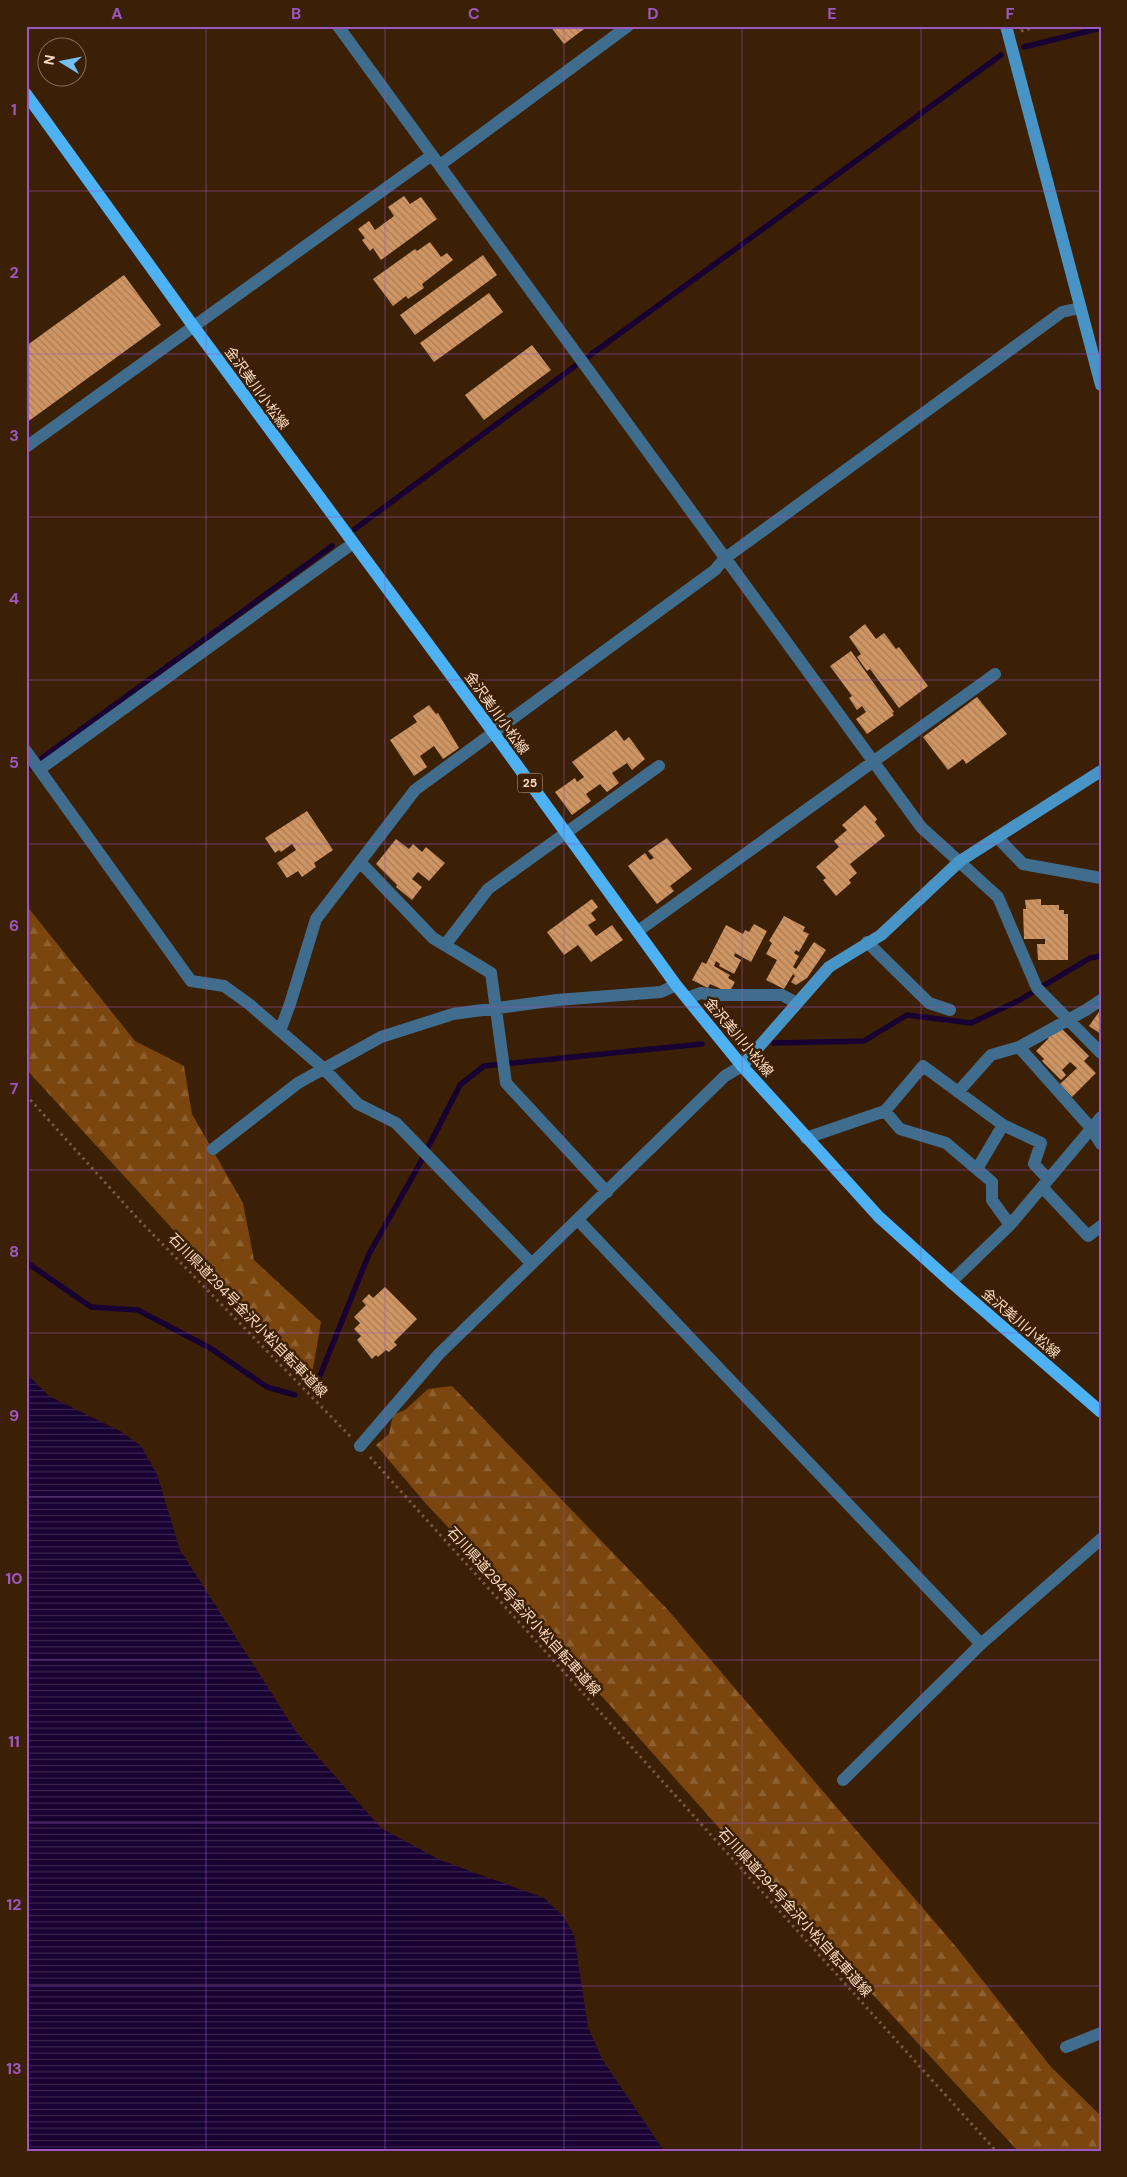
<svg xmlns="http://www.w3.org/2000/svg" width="1127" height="2177" font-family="'DM Sans','Noto Sans JP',sans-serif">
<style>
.forest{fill:url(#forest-firs)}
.water{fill:url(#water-rules)}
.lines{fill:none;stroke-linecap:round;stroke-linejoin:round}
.stream{stroke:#180032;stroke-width:5.5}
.building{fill:url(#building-back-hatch)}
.path{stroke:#76593f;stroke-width:3;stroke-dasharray:2.5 4;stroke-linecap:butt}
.street{stroke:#406d8d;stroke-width:12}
.secondary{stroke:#4994c6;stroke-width:12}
.primary{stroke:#4db1f3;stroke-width:12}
.grid{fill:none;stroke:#9b58c0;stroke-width:1;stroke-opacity:0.55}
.labels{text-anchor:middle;stroke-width:5;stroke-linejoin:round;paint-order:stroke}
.shield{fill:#3c2005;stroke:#c2a48a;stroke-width:1}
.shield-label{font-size:12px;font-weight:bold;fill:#fcdcc3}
.street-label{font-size:14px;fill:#fcdcc3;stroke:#3c2005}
.neatline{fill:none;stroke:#9b58c0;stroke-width:2}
.grid-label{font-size:16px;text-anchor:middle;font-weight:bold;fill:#9b58c0}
</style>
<defs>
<pattern id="forest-firs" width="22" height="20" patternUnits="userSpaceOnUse" patternTransform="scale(1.25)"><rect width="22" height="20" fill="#7a450e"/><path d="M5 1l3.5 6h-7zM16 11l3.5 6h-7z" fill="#8e5f2f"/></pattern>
<pattern id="water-rules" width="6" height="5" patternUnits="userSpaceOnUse" patternTransform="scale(1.25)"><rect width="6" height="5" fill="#180032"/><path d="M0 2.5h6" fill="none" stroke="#3a254e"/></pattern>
<pattern id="building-back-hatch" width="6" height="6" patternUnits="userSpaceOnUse" patternTransform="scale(1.25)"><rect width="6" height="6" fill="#cf9563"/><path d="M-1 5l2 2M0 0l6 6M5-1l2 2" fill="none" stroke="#a87c57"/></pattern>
</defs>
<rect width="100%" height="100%" fill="#3c2005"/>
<path class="forest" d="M26,905L135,1041L184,1066L192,1114L243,1203L254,1260L321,1322L311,1380L26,1069Z
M452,1386L668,1610L957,1948L1051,2067L1101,2116V2151H1018L745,1857L494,1575L427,1505L376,1445L389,1434L393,1415L405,1410L428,1389Z"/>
<path class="water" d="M26,1373L49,1396L120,1431L141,1446L157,1474L180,1550L297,1733L381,1828L440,1860L544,1898L563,1916L574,1935L588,2027L602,2059L664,2151H26Z"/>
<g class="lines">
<path class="stream" d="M1024,47L1101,28
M589,356L1001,55
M355,529L575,366
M42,758L332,546
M26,767L28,768
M774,1043L864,1041L907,1015L971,1023L1018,1001L1090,958L1101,956
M26,1262L91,1307L138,1310L210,1348L267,1387L295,1395
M315,1388L369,1254L418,1167L460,1085L484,1066L702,1044"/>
</g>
<path class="building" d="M550,26H588L564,44Z
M404,196L410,204L421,197L437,219L381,260L373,248L370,251L362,240L365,238L358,229L369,221L375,230L394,216L388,207Z
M430,242L441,257L447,253L453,260L422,284L424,288L408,299L406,296L393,306L373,279L415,249L417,251Z
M483,255L497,275L415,335L400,315Z
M124,275L161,325L26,423V346Z
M489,293L503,312L434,362L420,343Z
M532,345L551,370L484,420L465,395Z
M865,624L876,639L884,633L896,649L899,647L928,686L899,708L870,669L867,671L857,657L861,654L849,637Z
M851,651L894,712L892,713L894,715L867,734L856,719L866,712L862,706L857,710L849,698L852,696L830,666Z
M977,697L1007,734L966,764L963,759L948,770L923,737Z
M429,705L436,714L438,713L459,748L443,759L434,746L420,756L427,767L414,776L390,740L417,722L413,716Z
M616,730L624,741L629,737L645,759L632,770L627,763L612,773L619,783L607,792L600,784L586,794L591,801L572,815L555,792L575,778L577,782L584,777L572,762Z
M865,805L877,819L875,822L885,836L850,864L857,873L849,880L851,883L836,896L823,880L826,878L816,867L839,847L834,841L847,830L842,825Z
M307,811L333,850L314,863L316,867L302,877L298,871L287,878L277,863L296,850L292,844L281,852L279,850L275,853L265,838Z
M667,838L692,869L670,886L674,891L657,904L628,866L645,853L650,860L654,858L648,851Z
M396,839L409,849L413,844L422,852L426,847L445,863L429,881L418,872L412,879L422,887L412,900L396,887L397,885L376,864Z
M592,899L598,907L591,913L596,920L588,925L596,936L612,925L623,940L591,962L578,945L564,955L547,932Z
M1041,899V905H1059V910H1064V914H1068V960H1038L1037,944H1045V939H1024L1023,909H1026L1025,900Z
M784,916L805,927L803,931L809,934L799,952L796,950L794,953L799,956L793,967L796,969L814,942L826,950L807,978L796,985L791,982L795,976L793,974L784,989L766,980L777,960L766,954L772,943L769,941Z
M754,924L767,931L751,962L735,953L734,956L741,960L734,974L719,966L720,964L716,961L714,966L730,975L728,978L735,982L731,989H721L710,984L708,988L692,980L702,962L706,964L726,925L743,934L745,930L749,932Z
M1101,1009V1034L1089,1026Z
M1060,1027L1089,1056L1084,1061L1096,1073L1072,1097L1060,1084L1077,1068L1070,1062L1062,1070L1066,1075L1061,1080L1042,1061L1044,1059L1036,1051L1049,1038L1047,1037Z
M385,1287L417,1319L394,1342L397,1345L389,1352L386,1350L378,1357L376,1355L372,1359L357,1340L361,1336L354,1329L360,1323L354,1317L366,1305L362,1301L369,1294L373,1298Z"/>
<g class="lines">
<path class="path" d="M1021,31L1039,26
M26,1095L139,1220L350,1436
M370,1457L996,2151"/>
<path class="street" d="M338,26L921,827L998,897L1037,988L1101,1053
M440,165L628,26
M26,447L432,155
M26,751L191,981L224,986L249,1004L323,1068L358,1104L396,1123L532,1264
M40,769L352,544
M997,837L1023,864L1101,878
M360,862L433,938L491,973L506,1083L607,1192
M638,931L995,674
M867,942L929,1003L950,1010
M445,945L488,889L659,766
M687,998L701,993L714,995H782L797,1003
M280,1031L290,1004L316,919L415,790L715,570L724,559L1062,312L1080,308
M1019,1047L1091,1128L1101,1144
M958,1092L991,1055L1019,1047L1086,1010L1101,1000
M885,1111L900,1129L946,1143L992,1182V1200L1010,1225
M806,1138L885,1111L923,1066L1003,1125L1041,1143L1034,1164L1048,1179
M213,1149L298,1083L381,1037L453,1014L557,1000L661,992L676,985
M977,1169L1003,1125
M1042,1187L1088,1236L1101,1226
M578,1220L981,1644
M951,1282L1010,1225L1101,1117
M360,1446L439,1354L725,1076L742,1066
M843,1780L981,1644L1101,1539
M1066,2047L1101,2033"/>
<path class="secondary" d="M1006,26L1101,385
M742,1066L829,967L881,935L960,861L1101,771"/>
<path class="primary" d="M26,94L194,327L493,732L676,985L742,1066L879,1217L951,1282L1101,1412"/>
</g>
<path class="grid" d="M206,26V2151M385,26V2151M564,26V2151M742,26V2151M921,26V2151M26,191H1101M26,354H1101M26,517H1101M26,680H1101M26,844H1101M26,1007H1101M26,1170H1101M26,1333H1101M26,1497H1101M26,1660H1101M26,1823H1101M26,1986H1101"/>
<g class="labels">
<rect class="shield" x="517.5" y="773.5" width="25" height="19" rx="4"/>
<g class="shield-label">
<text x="530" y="787">25</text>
</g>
<g class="street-label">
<text transform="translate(257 388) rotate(54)" y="5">金沢美川小松線</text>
<text transform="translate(497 713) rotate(54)" y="5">金沢美川小松線</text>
<text transform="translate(739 1037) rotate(50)" y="5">金沢美川小松線</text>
<text transform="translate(248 1315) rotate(46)" y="5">石川県道294号金沢小松自転車道線</text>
<text transform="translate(1021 1323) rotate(41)" y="5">金沢美川小松線</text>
<text transform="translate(524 1611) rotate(48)" y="5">石川県道294号金沢小松自転車道線</text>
<text transform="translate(795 1912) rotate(48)" y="5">石川県道294号金沢小松自転車道線</text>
</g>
</g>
<rect width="1127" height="2177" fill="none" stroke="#3c2005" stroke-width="55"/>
<g transform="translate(62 62) rotate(280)"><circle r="24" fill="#3c2005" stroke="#896b51"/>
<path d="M0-4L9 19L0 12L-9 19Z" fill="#74c0f6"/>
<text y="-8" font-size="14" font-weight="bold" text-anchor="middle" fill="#fcdcc3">N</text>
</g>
<rect x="28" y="28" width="1072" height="2122" class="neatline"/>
<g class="grid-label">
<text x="117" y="19">A</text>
<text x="296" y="19">B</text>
<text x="474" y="19">C</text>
<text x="653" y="19">D</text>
<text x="832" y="19">E</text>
<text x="1010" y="19">F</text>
<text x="14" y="115">1</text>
<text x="14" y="278">2</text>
<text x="14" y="441">3</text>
<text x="14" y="604">4</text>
<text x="14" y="768">5</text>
<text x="14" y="931">6</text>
<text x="14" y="1094">7</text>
<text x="14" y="1257">8</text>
<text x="14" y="1421">9</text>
<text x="14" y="1584">10</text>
<text x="14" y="1747">11</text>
<text x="14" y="1910">12</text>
<text x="14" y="2074">13</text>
</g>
</svg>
